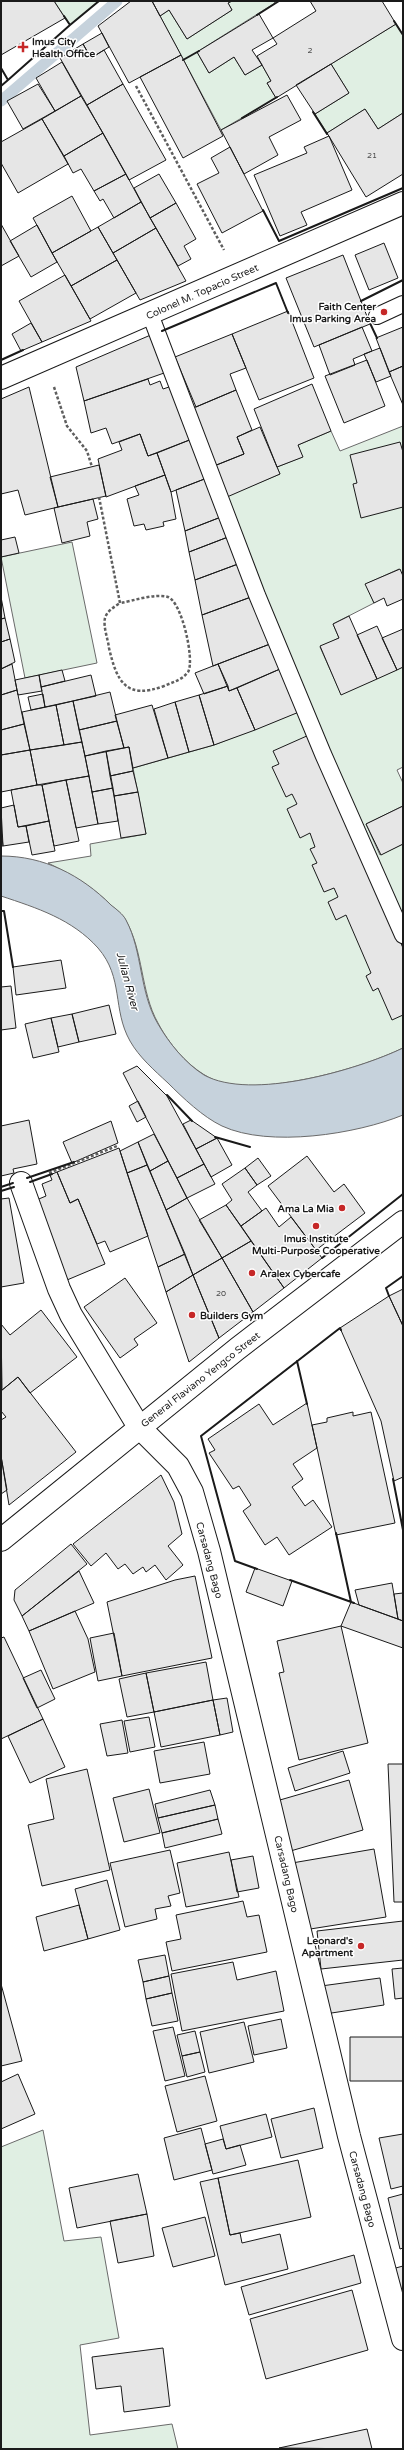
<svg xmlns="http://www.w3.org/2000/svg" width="404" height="2450" font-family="'Varela Round',sans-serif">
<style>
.green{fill:#e0efe3;stroke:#6a6a6a}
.water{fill:#c6d2dc;stroke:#6a6a6a}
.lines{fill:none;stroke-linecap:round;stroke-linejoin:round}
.stream{stroke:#c6d2dc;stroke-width:11}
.building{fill:#e6e6e6;stroke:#1a1a1a}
.service-casing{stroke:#1a1a1a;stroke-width:18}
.minor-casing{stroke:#1a1a1a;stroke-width:24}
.tertiary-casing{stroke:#1a1a1a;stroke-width:24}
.secondary-casing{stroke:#1a1a1a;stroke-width:24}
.path{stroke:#5f5f5f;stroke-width:2.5;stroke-dasharray:3 2;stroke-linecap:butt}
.service{stroke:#fff;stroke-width:16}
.minor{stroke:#fff;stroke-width:22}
.tertiary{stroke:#fff;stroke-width:22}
.secondary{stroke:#fff;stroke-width:22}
.wall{stroke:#1a1a1a;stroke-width:2}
.poi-dot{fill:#c62828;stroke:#fff;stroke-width:1.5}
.labels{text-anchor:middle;stroke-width:3;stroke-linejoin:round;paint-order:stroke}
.number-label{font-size:8px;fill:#4d4d4d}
.poi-label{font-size:10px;font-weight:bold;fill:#1a1a1a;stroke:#fff;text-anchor:start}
.street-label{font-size:10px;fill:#1a1a1a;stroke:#fff}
.water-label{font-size:11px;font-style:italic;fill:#1a1a1a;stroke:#fff}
</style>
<rect width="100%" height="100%" fill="#fff"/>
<path class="green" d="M54,1H99L70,25Z
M232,1H273L275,3L197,52L209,73L234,57L245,75L262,65L271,81L267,83L276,98L221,130L160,16L169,10L187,39L232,10L228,3Z
M396,24L403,35V113L378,129L365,109L327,133L315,114L349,93L331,64Z
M403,426V576L399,569L366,584L374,603L333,624L339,638L320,647L341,694L403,667V767L397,770L403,783V806L366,824L380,855L403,844V1048C360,1069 280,1090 232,1085C200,1081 172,1050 158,1023C140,991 144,951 125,919C123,915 117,910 113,907C92,886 74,876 48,863L91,856L90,844L146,834L133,768L214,745L298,712L215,501L280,474L277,467L302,457L298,445L331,431L340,451Z
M72,542L97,663L25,678L1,557Z
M43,2130L64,2241L101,2237L119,2338L80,2345L90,2435L172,2424L178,2449H1V2147Z"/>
<path class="water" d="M1,856C44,856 81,875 111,905C116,909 123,914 126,920C143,952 139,992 158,1024C169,1043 185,1063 204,1075C251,1101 357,1070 403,1048V1115C357,1134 269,1148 222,1126C203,1117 183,1098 168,1083C154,1070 139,1057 130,1041C112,1009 124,978 98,948C72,919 37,908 1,896Z"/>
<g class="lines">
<path class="stream" d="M1,101L117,1"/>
</g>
<path class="building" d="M1,1H54L65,18L1,55Z
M131,1H152L181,55L129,83L98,26Z
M152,1H232L228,3L232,10L187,39L169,10L160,16Z
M310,1H382L396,24L276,98L267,83L271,81L257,56L277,44L273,38L316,11Z
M259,14L273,38L252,50L262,65L245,75L234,57L209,73L197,52Z
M102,33L109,47L91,58L83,44Z
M83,44L91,58L104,50L123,84L87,105L60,58Z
M181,55L223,136L183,158L140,77Z
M62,62L81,96L55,111L36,78Z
M331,64L349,93L315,114L296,85Z
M38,84L55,111L23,129L7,101Z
M123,84L166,160L129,180L87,105Z
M287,95L301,120L269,137L278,155L244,174L221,130Z
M81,96L103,133L64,156L42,119Z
M365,109L378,129L403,113V174L366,197L327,133Z
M42,119L68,164L18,193L1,163V142Z
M103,133L126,174L94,191L81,169L73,173L64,156Z
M329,136L352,190L301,212L307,225L280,236L254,175L307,153L304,147Z
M230,147L263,211L222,233L197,184L219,173L211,158Z
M126,174L141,202L114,218L103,199L100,201L94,191Z
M159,174L176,203L150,218L134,188Z
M72,196L91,231L52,253L33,218Z
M141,202L156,228L113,253L98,227Z
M176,203L196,239L184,246L191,259L178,266L150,218Z
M1,224L19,256L1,266Z
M37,225L57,262L31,277L10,241Z
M98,227L117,260L71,286L52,253Z
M156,228L186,281L140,300L113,253Z
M384,243L398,278L369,290L355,255Z
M343,255L370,324L314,347L286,278Z
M117,260L136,293L90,319L71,286Z
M65,275L91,321L42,342L19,301Z
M288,311L314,378L259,400L232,334Z
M31,323L42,342L21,351L12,334Z
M362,327L372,351L353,359L355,365L330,375L319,345Z
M403,327V366L389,372L376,338Z
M153,334L167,372L84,401L76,367Z
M232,334L246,368L230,374L236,390L196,407L175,357Z
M380,348L391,376L376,382L364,354Z
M367,360L385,406L344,423L325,376Z
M403,366V405L389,372Z
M148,379L150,385L160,381L163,389L172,386L192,439L148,456L140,434L112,444L106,428L91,433L84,401Z
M312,384L331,431L298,445L303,457L277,467L254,409Z
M29,387L58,507L25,515L18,490L1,494V399Z
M236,390L252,430L237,437L244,454L214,466L191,409Z
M260,427L280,474L227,497L214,466L244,454L237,437Z
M140,434L148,456L157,453L165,475L106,497L98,459L122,450L119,442Z
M192,439L207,478L171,492L157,453Z
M400,442L403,452V507L361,518L353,484L357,483L350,455Z
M99,465L106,496L58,507L50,477Z
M165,475L171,492L176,519L163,522L164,526L146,530L144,524L134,526L127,499L139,495L135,486Z
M207,478L221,517L185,531L176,490Z
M93,499L98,519L87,522L90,536L62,543L54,508Z
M221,517L228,537L189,552L185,531Z
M15,537L19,553L1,557V540Z
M228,537L238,564L195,580L189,552Z
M238,564L251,597L202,615L195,580Z
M400,569L403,576V599L387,606L384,598L374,603L365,584Z
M1,597L5,618L1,619Z
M251,597L270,644L213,666L202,615Z
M349,616L377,679L341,695L320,646L339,638L333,624Z
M5,618L10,639L1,642V619Z
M377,626L397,670L377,679L357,635Z
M403,629V667L397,670L382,638Z
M10,639L15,662L1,669V642Z
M270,644L280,669L229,691L218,664Z
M12,664L17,690L1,695V669Z
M218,664L228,686L204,694L195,673Z
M280,669L299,712L255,730L237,688Z
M62,670L65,681L41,687L39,675Z
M39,675L42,691L18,695L15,680Z
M91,675L96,696L45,707L41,687Z
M228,686L229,691L237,688L255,730L214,745L199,695Z
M17,690L24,724L1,730V695Z
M110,692L117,721L79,730L73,701Z
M43,694L45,707L31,710L28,697Z
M199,695L214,745L189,752L175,702Z
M73,701L82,742L64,745L56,705Z
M175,702L189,752L168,758L154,709Z
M56,705L64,745L30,750L22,712Z
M152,705L168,758L133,768L129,747L124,748L115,715Z
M117,721L124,748L85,756L79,730Z
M24,724L30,750L1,755V730Z
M309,735L403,948V1015L392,1020L378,988L373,991L366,976L371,973L346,915L336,920L328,902L338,897L334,888L324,892L312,865L317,863L310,849L315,847L310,833L300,838L287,809L297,804L292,794L286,797L272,767L279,764L273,751Z
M82,742L89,776L37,785L30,750Z
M129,747L133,771L110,776L106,751Z
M30,750L37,785L1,792V755Z
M106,751L113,788L92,792L85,756Z
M133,771L138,792L114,796L110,776Z
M89,776L98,824L76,828L66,780Z
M66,780L79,841L54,846L42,785Z
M37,785H42L49,821L18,827L11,790Z
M113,788L118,821L98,824L92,792Z
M138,792L146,834L121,838L114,796Z
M14,805L18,827L26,826L29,842L3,846L1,808Z
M403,806V844L381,855L366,824Z
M49,821L55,851L32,855L26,826Z
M1,829L3,846H1Z
M61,960L66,988L16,995L13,967Z
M11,986L16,1028L1,1030V987Z
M109,1005L116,1034L79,1042L72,1014Z
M72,1014L79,1042L58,1047L51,1018Z
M51,1018L59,1052L33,1058L25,1024Z
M137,1066L167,1096L204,1164L177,1178L123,1073Z
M138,1101L146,1117L137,1122L129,1106Z
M29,1120L37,1164L13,1169L14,1173L1,1176V1126Z
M191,1120L217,1138L196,1149L183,1124Z
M111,1121L118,1143L72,1163L63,1142Z
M154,1134L168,1161L150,1171L138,1142Z
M217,1138L232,1165L211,1177L196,1149Z
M138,1142L147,1165L127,1173L120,1151Z
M119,1148L148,1236L110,1252L105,1241L97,1244L78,1199L70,1203L57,1172Z
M307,1156L334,1192L344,1184L365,1213L316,1250L268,1186Z
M258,1158L271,1176L257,1185L245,1168Z
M168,1161L187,1198L166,1210L150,1171Z
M204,1164L215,1184L187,1198L177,1178Z
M147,1165L185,1254L158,1267L127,1173Z
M245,1168L257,1185L248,1192L262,1211L241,1226L226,1205L232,1200L222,1184Z
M57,1172L70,1203L78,1199L105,1264L67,1280L34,1201L46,1196L42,1184L52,1180L50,1175Z
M9,1198L24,1283L1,1287V1199Z
M187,1198L222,1258L193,1275L166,1210Z
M226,1205L251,1241L222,1258L199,1220Z
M266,1208L279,1227L291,1217L322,1258L284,1288L241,1226Z
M251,1241L284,1288L253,1312L222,1258Z
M185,1254L193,1275L166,1292L158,1267Z
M222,1258L253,1312L219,1338L193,1275Z
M193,1275L219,1338L189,1362L166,1292Z
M125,1278L157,1323L134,1339L138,1345L120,1358L84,1307Z
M403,1289V1326L389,1296Z
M389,1296L403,1326V1477L394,1481L381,1421L340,1328Z
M41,1310L77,1357L30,1393L18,1377L2,1390L1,1324L10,1335Z
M18,1377L76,1452L9,1505L1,1456V1420L6,1417L1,1411V1391Z
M307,1403L317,1448L293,1464L303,1479L292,1487L305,1506L313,1500L332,1527L289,1555L277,1537L265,1545L243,1511L251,1505L239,1486L233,1489L209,1453L215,1450L208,1439L259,1404L273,1425Z
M353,1412V1416L371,1412L395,1523L336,1535L312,1425L327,1422V1418Z
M1,1456L7,1490L1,1494Z
M161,1475L174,1502L182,1534L168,1546L183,1565L166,1580L155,1565L146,1572L143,1567L133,1574L125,1564L118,1569L106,1553L91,1566L73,1544Z
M71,1544L87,1564L22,1616L14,1600L15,1590Z
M255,1568L292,1581L283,1606L246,1592Z
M79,1571L94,1603L29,1631L22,1616Z
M195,1576L212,1658L122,1676L107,1602L175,1580Z
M392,1583L398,1619L359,1605L355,1590Z
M403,1593V1621L398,1619L394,1594Z
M351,1602L403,1621V1648L341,1626Z
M75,1611L88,1639L95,1672L53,1689L29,1631Z
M341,1626L368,1743L299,1760L279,1673L284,1672L277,1641Z
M114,1633L122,1676L98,1681L90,1638Z
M4,1637L43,1719L1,1739V1638Z
M206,1662L213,1700L154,1712L146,1673Z
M41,1670L55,1699L37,1708L23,1678Z
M146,1673L154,1712L127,1717L119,1679Z
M227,1698L233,1732L220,1735L213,1700Z
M213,1700L220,1735L161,1747L154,1712Z
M149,1717L155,1747L130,1752L124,1721Z
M43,1719L65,1767L30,1783L8,1736Z
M122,1720L128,1753L107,1756L100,1724Z
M204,1742L210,1774L160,1783L154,1751Z
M343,1751L350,1773L295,1791L288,1768Z
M388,1764H403V1902H394Z
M87,1769L110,1870L42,1886L28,1825L54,1819L46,1779Z
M349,1780L363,1830L287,1852L273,1802Z
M149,1789L160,1833L124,1842L113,1798Z
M210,1790L215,1805L158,1818L155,1804Z
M215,1805L218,1819L162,1833L158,1818Z
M218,1819L222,1834L165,1848L162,1833Z
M374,1849L386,1917L304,1930L292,1863Z
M170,1850L180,1893L168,1896L171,1906L155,1909L157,1919L125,1927L110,1863Z
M229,1852L239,1897L186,1907L177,1863Z
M253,1856L259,1888L237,1892L231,1860Z
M107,1880L120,1930L88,1939L75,1889Z
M243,1901L247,1917L259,1915L267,1952L172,1971L166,1942L181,1939L176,1915Z
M79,1905L88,1939L44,1951L36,1917Z
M403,1921V1960L321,1969L317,1931Z
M165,1955L169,1976L143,1982L138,1960Z
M233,1962L237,1980L276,1971L284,2011L182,2031L171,1974Z
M403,1968V1998L395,1999L392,1969Z
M169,1976L172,1993L146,1999L143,1982Z
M380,1978L384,2005L325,2014L321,1986Z
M1,1984L22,2061L1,2066Z
M172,1993L178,2021L152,2026L146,1999Z
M281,2019L287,2048L254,2055L248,2026Z
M244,2022L254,2062L209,2073L200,2032Z
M173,2027L185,2076L165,2081L153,2031Z
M195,2031L200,2052L182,2056L177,2035Z
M350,2037H403V2081H350Z
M200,2052L205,2072L187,2077L182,2056Z
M18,2074L35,2114L1,2129V2082Z
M205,2076L217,2121L177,2132L165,2086Z
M314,2108L323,2148L281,2158L271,2119Z
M266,2114L272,2137L226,2149L220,2126Z
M201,2128L212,2170L174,2180L164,2138Z
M403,2134V2186L391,2189L379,2138Z
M223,2139L226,2149L240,2145L246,2165L213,2174L205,2144Z
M298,2160L311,2217L230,2235L218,2178Z
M138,2174L147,2214L77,2228L69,2188Z
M218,2178L230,2235L240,2233L242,2243L280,2234L288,2269L225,2285L200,2182Z
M403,2194V2248L400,2249L388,2198Z
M147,2214L154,2256L118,2263L110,2221Z
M205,2217L215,2256L173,2267L162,2228Z
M354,2255L361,2283L249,2315L241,2287Z
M403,2266V2301L385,2271Z
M352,2290L368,2350L266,2379L250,2319Z
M163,2348L170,2406L124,2412L121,2386L96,2389L92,2357Z
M367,2429L372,2449L279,2448Z"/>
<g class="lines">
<defs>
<path id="service" d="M150,314L257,595L323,754L403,935
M377,316L403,304"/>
<path id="minor" d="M1,378L403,203
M21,1183L59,1289L71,1315L139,1427"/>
<path id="tertiary" d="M139,1427L178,1466L192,1492L209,1551L349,2136L403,2339"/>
<path id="secondary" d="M1,1540L237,1349L403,1222"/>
</defs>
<use href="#service" class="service-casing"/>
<use href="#minor" class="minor-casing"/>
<use href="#tertiary" class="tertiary-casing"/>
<use href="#secondary" class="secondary-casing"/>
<path class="path" d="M136,86L224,250
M54,387L67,426L87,451L92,467
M99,497L120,603C133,601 155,593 168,597C182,602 195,661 188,672C182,680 173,682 164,686C126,700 117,682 109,648C108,639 103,627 105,618C107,611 114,607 120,603
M49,1173L117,1146"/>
<use href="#service" class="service"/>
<use href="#minor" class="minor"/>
<use href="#tertiary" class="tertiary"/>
<use href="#secondary" class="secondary"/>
<path class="wall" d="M257,15L279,1
M394,21L403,35
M70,25L99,1
M183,60L199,51
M1,68L8,80L70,25L64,16
M1,86L8,80
M313,112L327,134
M242,118L277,97
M263,210L279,241L403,188
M361,301L403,280
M369,321L377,338
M162,331L276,283L288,313
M1,360L23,350
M1,911H4L13,967
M167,1095L192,1121
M215,1137L250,1147
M27,1178L74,1162
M30,1182L52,1174
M1,1187L13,1183
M1,1191L14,1187
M322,1258L403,1194
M389,1296L386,1288L403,1276
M297,1361L307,1404
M393,1479L403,1530
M336,1533L351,1602
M257,1569L235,1561L201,1436L340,1328L341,1330
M290,1580L354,1603"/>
</g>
<g class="poi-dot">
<path d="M21 41h4v4h4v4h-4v4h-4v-4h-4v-4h4z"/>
<circle cx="384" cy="312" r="4"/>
<circle cx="342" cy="1208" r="4"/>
<circle cx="316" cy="1226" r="4"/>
<circle cx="252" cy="1273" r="4"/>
<circle cx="192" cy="1315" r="4"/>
<circle cx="361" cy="1946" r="4"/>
</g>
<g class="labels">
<g class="number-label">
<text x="310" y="53">2</text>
<text x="372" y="158">21</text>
<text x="221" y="1296">20</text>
</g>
<g class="poi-label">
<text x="32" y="45">Imus City<tspan x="32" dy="12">Health Office</tspan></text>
<text x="376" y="310" text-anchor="end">Faith Center<tspan x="376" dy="12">Imus Parking Area</tspan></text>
<text x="334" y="1212" text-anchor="end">Ama La Mia</text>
<text x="316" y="1242" text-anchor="middle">Imus Institute<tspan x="316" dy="12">Multi-Purpose Cooperative</tspan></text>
<text x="260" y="1277">Aralex Cybercafe</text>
<text x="200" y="1319">Builders Gym</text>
<text x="353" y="1944" text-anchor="end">Leonard's<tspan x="353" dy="12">Apartment</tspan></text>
</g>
<g class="street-label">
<text transform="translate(202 291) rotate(-24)" y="4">Colonel M. Topacio Street</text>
<text transform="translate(200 1379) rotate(-38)" y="4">General Flaviano Yengco Street</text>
<text transform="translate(210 1560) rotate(75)" y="4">Carsadang Bago</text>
<text transform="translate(287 1874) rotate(77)" y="4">Carsadang Bago</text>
<text transform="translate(363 2189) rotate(75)" y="4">Carsadang Bago</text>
</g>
<g class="water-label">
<text transform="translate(128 981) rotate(75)" y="4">Julian River</text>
</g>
</g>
<rect width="404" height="2450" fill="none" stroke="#1a1a1a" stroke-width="4"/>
</svg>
